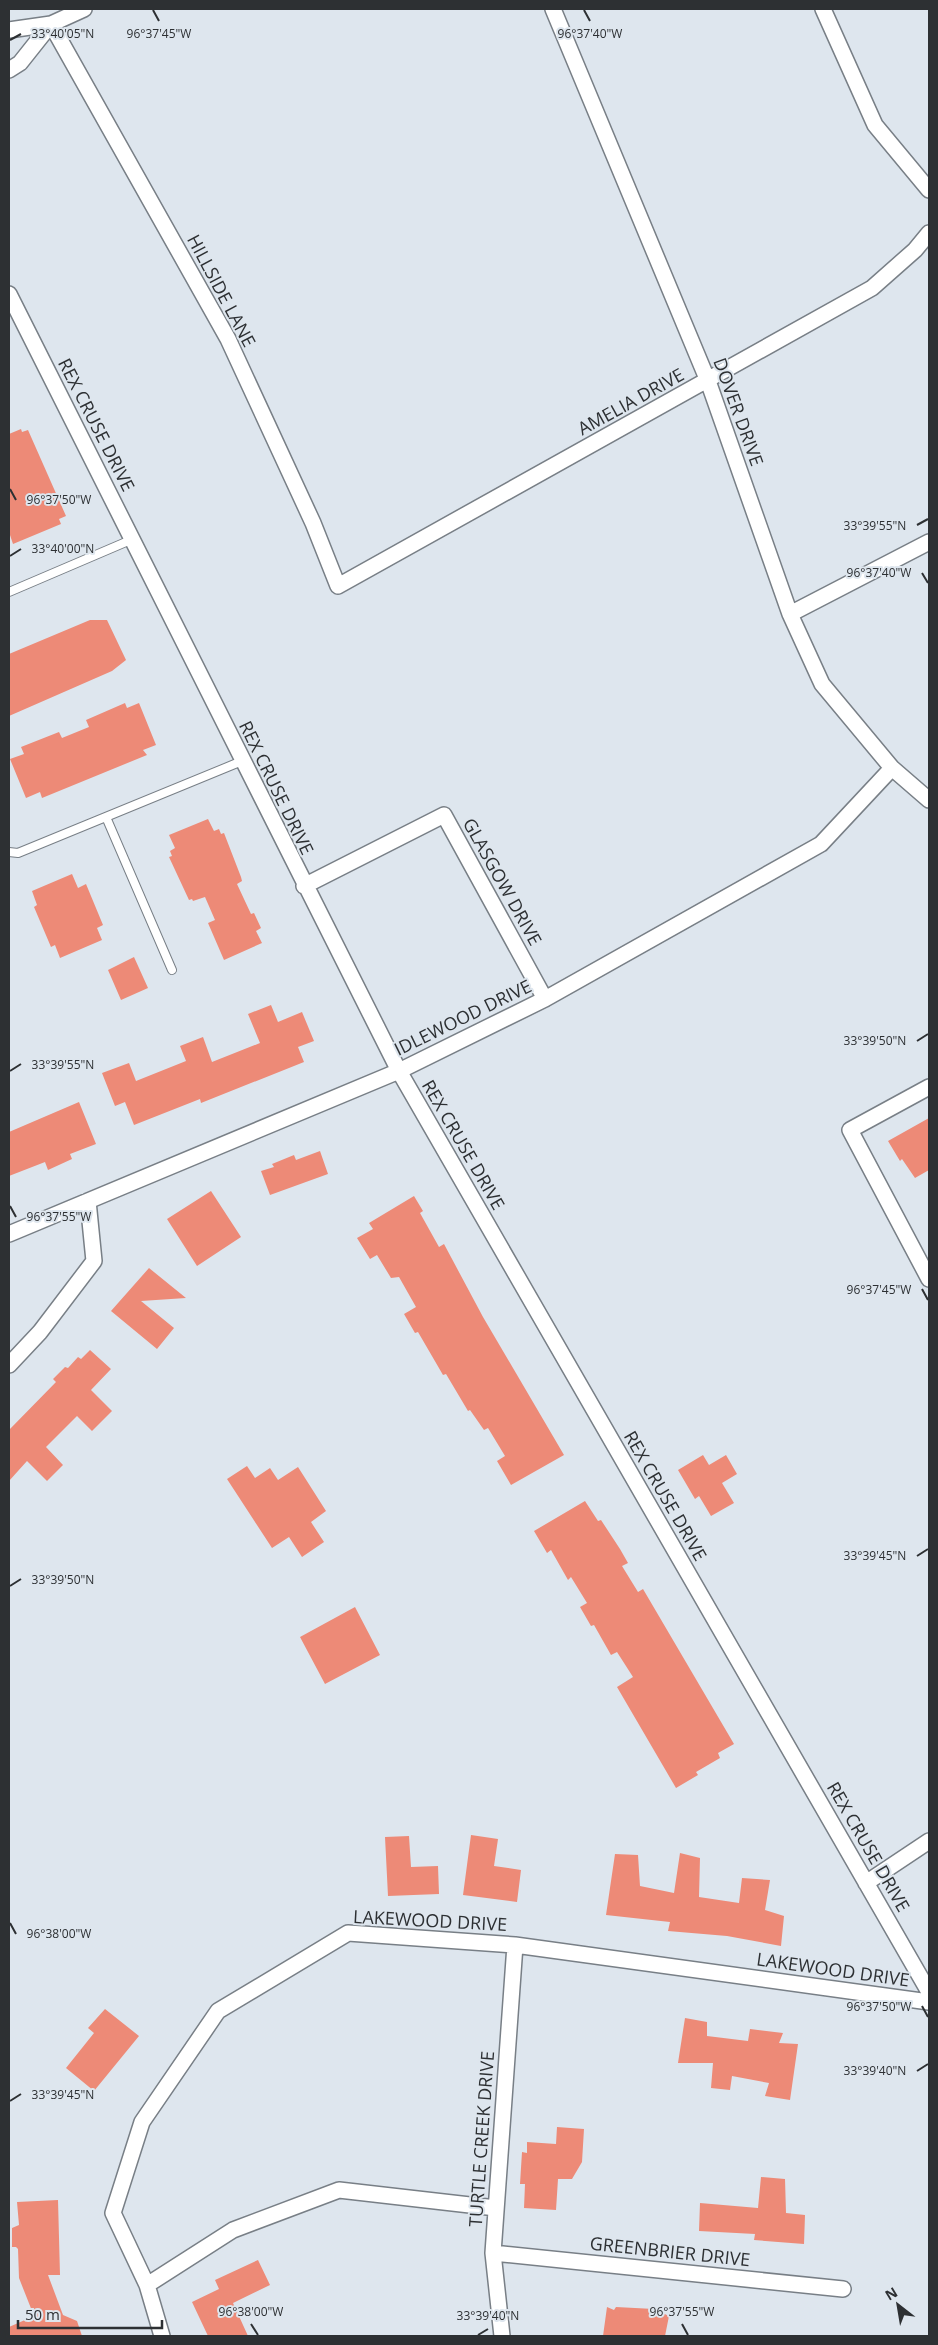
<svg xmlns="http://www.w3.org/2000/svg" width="938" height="2345" font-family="'Open Sans',sans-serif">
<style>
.building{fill:#ed8a77}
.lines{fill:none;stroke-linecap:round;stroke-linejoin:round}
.service-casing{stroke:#787f86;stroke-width:10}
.minor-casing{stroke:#787f86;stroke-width:18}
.service{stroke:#fff;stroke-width:8}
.minor{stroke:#fff;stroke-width:15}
.ticks{fill:none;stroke:#2d3033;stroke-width:2}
.labels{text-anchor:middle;stroke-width:4;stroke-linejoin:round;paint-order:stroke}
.street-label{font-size:18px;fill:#2d3033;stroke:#dee6ee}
.ticks-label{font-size:12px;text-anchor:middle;fill:#2d3033;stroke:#dee6ee;stroke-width:4;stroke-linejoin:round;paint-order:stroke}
</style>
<rect width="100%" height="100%" fill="#dee6ee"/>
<path class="building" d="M21,429L22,432L28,430L66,516L59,519L61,524L13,544L9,532V434Z
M90,620H107L126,660L112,671L9,716V654Z
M125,703L127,708L139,703L156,745L143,750L147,755L42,798L40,792L26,798L10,759L24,754L21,747L59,732L62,738L89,727L86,720Z
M208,819L214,831L219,829L221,834L224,833L241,877L242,881L237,884L251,914L254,913L261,928L256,931L262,943L224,960L208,923L215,920L205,897L193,901L192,899L189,900L169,857L172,856L170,851L175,848L169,835Z
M72,874L78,888L86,884L103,925L97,928L102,940L60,958L55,945L51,947L34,907L37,905L32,891Z
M134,957L148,988L121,1000L108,970Z
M271,1005L278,1022L302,1012L314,1041L298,1047L304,1062L201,1103L200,1099L134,1125L125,1102L115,1106L102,1073L129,1063L136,1081L186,1061L180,1046L203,1037L212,1062L260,1043L248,1014Z
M79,1102L96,1144L70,1154L72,1159L48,1170L45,1162L9,1176V1132Z
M929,1118V1170L915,1178L902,1159L900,1161L888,1141Z
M320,1151L328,1174L270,1195L261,1171L274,1167L272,1164L294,1155L296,1160Z
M211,1191L241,1237L197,1266L167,1219Z
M414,1196L423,1211L420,1213L439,1247L444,1244L483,1317L564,1455L511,1485L497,1461L505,1456L488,1428L484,1430L470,1410L468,1411L446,1374L443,1375L418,1332L415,1333L404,1314L416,1307L399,1277L391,1278L377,1255L370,1259L357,1238L373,1229L369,1223Z
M149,1268L186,1298L141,1301L174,1328L157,1349L111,1311Z
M90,1350L111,1369L91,1390L112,1411L92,1431L77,1416L46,1447L63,1465L47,1481L27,1461L9,1481V1430L56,1382L53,1379L65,1367L68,1368L78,1357L81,1359Z
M703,1455L709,1465L726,1455L737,1474L722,1483L734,1503L711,1516L699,1496L695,1499L678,1470Z
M247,1466L255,1478L270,1468L278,1480L298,1467L326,1511L311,1522L324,1542L302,1557L289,1537L272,1548L227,1479Z
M585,1501L598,1521L601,1520L620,1549L628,1563L622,1566L638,1592L643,1589L734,1744L718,1753L720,1758L696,1772L698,1775L676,1788L617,1687L633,1677L617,1652L611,1655L594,1625L591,1626L580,1607L587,1603L571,1577L568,1580L551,1550L547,1553L534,1531Z
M355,1607L380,1655L325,1684L300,1637Z
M471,1835L498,1839L494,1866L521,1870L517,1902L463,1895Z
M409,1836L411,1867L438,1866L439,1894L388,1896L385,1837Z
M680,1853L700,1858L699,1897L739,1903L742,1878L770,1880L765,1910L784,1916L781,1946L727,1936L668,1931L670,1922L606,1915L615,1854L638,1855L640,1886L674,1893Z
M105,2009L139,2036L94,2091L66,2068L94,2033L88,2028Z
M685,2018L707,2022V2036L748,2041L750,2029L783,2033L779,2043L798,2044L790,2100L765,2096L769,2083L732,2076L730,2090L711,2088L713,2063H678Z
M557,2127L584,2129L582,2162L572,2179H558L556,2210L524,2208L525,2184H520L522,2152L527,2153V2142L556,2144Z
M761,2177L785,2179L786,2213L805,2215L804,2244L754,2240L755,2234L699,2231L700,2203L758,2208Z
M58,2200L60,2275H48L63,2315L77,2321L82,2336H9V2327L34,2316L19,2278L18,2249L16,2247H12V2228L19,2225L17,2202Z
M258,2260L270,2285L233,2303L248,2336H208L192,2302L219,2289L215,2280Z
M607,2307L614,2310L616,2307L654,2309L669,2316L665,2336H603Z"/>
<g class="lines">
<defs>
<path id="service" d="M9,592L133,539
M106,817L172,970
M9,852L18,853L242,761"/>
<path id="minor" d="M84,9L51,24L228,339L313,523L338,586L872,288L915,250L929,233
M553,9L708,381L790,614L822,684L892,768L929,800
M823,9L875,125L929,190
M9,30L51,24L20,63L9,70
M9,294L399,1071L929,1992
M790,614L929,542
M304,886L444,815L545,999
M929,1087L850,1130L929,1279
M9,1234L399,1071L545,999L821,844L892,768
M9,1365L40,1332L94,1261L88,1201
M866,1883L929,1841
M493,2253L843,2289
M147,2285L233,2230L339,2190L496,2208
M162,2336L147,2285L113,2213L142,2122L218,2011L348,1933L515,1945L929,2002
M502,2336L493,2253L515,1945"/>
</defs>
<use href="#service" class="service-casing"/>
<use href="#minor" class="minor-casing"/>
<use href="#service" class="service"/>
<use href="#minor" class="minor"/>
</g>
<path class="ticks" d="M153,10L159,21M584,10L590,21M10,40L21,34M10,489L16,500M917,525L928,519M10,556L21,549M922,573L928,583M917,1041L928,1034M10,1071L21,1064M10,1206L16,1217M922,1289L928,1300M917,1556L928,1549M10,1586L21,1579M10,1923L16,1934M922,2006L928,2017M917,2071L928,2064M10,2101L21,2094M251,2324L258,2335M682,2324L688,2335M478,2335L488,2329"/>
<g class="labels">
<g class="street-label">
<text transform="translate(221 291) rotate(62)" y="6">HILLSIDE LANE</text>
<text transform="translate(631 402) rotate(-29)" y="6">AMELIA DRIVE</text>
<text transform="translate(738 412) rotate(70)" y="6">DOVER DRIVE</text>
<text transform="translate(96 425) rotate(63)" y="6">REX CRUSE DRIVE</text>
<text transform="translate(276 788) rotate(64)" y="6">REX CRUSE DRIVE</text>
<text transform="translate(502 882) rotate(61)" y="6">GLASGOW DRIVE</text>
<text transform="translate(463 1018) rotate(-26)" y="6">IDLEWOOD DRIVE</text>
<text transform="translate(463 1145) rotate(60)" y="6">REX CRUSE DRIVE</text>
<text transform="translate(665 1496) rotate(60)" y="6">REX CRUSE DRIVE</text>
<text transform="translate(868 1847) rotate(60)" y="6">REX CRUSE DRIVE</text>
<text transform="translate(430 1921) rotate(3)" y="6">LAKEWOOD DRIVE</text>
<text transform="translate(833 1970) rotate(8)" y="6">LAKEWOOD DRIVE</text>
<text transform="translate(482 2139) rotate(-86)" y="6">TURTLE CREEK DRIVE</text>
<text transform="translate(670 2252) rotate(6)" y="6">GREENBRIER DRIVE</text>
</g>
</g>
<g class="ticks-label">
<text x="590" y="38">96°37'40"W</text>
<text x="159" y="38">96°37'45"W</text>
<text x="63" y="38">33°40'05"N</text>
<text x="59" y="504">96°37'50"W</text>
<text x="875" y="530">33°39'55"N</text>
<text x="63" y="553">33°40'00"N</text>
<text x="879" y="577">96°37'40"W</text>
<text x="875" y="1045">33°39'50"N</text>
<text x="63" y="1069">33°39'55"N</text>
<text x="59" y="1221">96°37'55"W</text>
<text x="879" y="1294">96°37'45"W</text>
<text x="875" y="1560">33°39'45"N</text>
<text x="63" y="1584">33°39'50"N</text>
<text x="59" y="1938">96°38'00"W</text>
<text x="879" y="2011">96°37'50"W</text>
<text x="875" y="2075">33°39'40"N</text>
<text x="63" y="2099">33°39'45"N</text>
<text x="251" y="2316">96°38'00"W</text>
<text x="682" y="2316">96°37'55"W</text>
<text x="488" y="2320">33°39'40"N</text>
</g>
<rect width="938" height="2345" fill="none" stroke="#2d3033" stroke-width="20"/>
<g transform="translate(898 2305) rotate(329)" stroke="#dee6ee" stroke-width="4" paint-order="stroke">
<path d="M0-4L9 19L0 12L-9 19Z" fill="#2d3033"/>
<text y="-8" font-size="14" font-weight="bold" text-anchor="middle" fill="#2d3033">N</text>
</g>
<path d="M18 2320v8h144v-8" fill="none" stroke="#2d3033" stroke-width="2.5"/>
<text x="25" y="2320" font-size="15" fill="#2d3033" stroke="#dee6ee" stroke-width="4" paint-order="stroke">50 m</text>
</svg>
